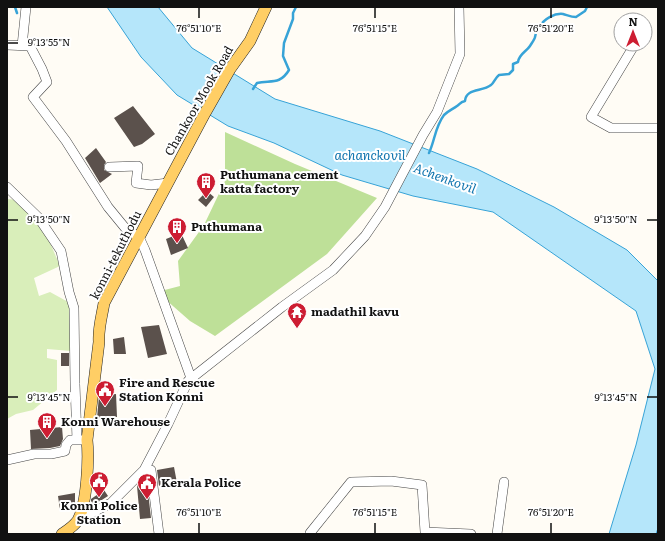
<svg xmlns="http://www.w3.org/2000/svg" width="665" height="541" font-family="Literata,serif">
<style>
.green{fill:#d9eeba}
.forest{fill:#bee098}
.water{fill:#b5e6fa;stroke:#37a3d7}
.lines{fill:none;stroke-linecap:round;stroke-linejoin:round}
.stream{stroke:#37a3d7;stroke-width:2.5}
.building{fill:#5b514c}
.minor-casing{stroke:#444;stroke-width:10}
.major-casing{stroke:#222;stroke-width:12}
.minor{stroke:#fff;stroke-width:9}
.major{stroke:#ffce65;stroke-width:11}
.ticks{fill:none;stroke:#111;stroke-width:1.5}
.labels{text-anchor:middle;stroke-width:4;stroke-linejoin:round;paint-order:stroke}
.street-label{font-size:12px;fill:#111;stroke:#fff}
.poi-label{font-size:12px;font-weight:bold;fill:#111;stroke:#fff;text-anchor:start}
.water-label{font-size:13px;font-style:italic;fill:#0f74ae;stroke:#fff}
.ticks-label{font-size:10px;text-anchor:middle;fill:#111;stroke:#fff;stroke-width:4;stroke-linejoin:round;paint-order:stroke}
</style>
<rect width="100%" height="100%" fill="#fffcf5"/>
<path class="green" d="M7,199L18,200L48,238L60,266L34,278L39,296L50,292L70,303L71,351L47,349V358L57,360V390L33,410L16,414L7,419Z"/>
<path class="forest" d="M225,132L295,164L377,198L327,254L215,336L190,321L157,292L180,286L178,261L204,225L225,181Z"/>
<path class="water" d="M107,7H158L192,48L275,99L380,131L477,169L554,207L627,250L658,281V528L656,534H609L636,445L655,369L636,311L493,212L413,196L342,175L274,143L228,126L177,95L141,57Z"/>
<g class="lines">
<path class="stream" d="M15,7L17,13
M253,89L257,83C271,80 280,85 289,70L283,56L284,43L293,19V13L296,7
M429,153C435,140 435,127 444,115C448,111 453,109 457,106C460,104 460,102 465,101C466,88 482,92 491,85C494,83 495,78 499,75L509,74L513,70V64L518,62C519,54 526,52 530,46C531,44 535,39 535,37C537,31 534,30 540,27C543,19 555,13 563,14C567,15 571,17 576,17L585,11L587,7"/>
</g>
<path class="building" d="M133,106L155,134L142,144L134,147L114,118Z
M96,148L106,162L104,165V170L112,174L100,183L85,158Z
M207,191L214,197L206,207L198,200Z
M181,233L188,248L171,255L166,239Z
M159,325L167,354L148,358L141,327Z
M124,337L126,354H114L113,339Z
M61,353H69V366H61Z
M116,394L117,417L97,418L99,396Z
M62,427L63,439L60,446L50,448L31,449L30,430Z
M174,467L177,483L159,486L157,470Z
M139,483H147L151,518L140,519L137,486Z
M104,490L108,496L94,505L91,501V499Z
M75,493V507L60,510L58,496Z"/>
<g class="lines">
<defs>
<path id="minor" d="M635,44L591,117L611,128H658
M7,45L30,46L42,69L47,82L33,97L66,141L108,207L126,229L139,237L145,250L191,378
M22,46L26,7
M109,167L138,166L136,183L151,185L168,183
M7,187L38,217L61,251L69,292L74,308L75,384L77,440
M7,460L34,454H51L65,451L66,445L70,440H84
M151,470L159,534
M78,520L111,503L144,470L168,424L188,381L282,307L333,270L365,236L385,207L423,135L437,112L460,54L459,7
M310,533L351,482L391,481L422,485L425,532L471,534
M497,534L504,482"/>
<path id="major" d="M62,534C68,530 75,525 78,520C87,504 89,458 87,440L99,342C98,328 102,316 104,303L205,113L230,69L250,41L266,7"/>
</defs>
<use href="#minor" class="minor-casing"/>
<use href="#major" class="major-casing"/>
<use href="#minor" class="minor"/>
<use href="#major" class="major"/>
</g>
<path class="ticks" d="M199,8V18M375,8V18M551,8V18M8,43H18M8,220H18M647,220H657M8,397H18M647,397H657M199,523V533M375,523V533M551,523V533"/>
<defs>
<symbol id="building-pin" viewBox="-11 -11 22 30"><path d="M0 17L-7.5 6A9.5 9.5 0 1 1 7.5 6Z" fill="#cd1d32" stroke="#fff"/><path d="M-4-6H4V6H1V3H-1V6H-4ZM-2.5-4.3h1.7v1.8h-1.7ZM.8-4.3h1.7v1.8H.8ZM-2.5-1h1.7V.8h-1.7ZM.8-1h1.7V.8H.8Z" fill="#fff"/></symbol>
<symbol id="temple-pin" viewBox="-11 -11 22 30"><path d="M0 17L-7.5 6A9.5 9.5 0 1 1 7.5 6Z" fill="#cd1d32" stroke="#fff"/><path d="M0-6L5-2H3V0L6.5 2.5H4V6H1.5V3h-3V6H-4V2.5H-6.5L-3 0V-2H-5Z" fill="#fff"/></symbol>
<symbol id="civic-pin" viewBox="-11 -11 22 30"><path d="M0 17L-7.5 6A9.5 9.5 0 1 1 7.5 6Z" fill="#cd1d32" stroke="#fff"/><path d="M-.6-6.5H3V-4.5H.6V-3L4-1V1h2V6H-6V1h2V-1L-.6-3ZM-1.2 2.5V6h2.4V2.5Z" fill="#fff"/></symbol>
</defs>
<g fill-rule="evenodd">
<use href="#building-pin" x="195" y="171" width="22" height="30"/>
<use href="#building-pin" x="166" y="216" width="22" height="30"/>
<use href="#temple-pin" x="286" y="301" width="22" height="30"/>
<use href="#civic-pin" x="94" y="379" width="22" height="30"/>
<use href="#building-pin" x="36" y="411" width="22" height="30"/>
<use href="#civic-pin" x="88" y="470" width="22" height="30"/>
<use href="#civic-pin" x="136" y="472" width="22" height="30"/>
</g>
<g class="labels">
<g class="street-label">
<text transform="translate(199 101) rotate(-60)" y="4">Chankoor Mook Road</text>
<text transform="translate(116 255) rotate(-63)" y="4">konni-tekuthodu</text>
</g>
<g class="poi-label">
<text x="220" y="179">Puthumana cement<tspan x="220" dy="14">katta factory</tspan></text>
<text x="191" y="231">Puthumana</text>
<text x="311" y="316">madathil kavu</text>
<text x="119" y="387">Fire and Rescue<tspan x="119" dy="14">Station Konni</tspan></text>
<text x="61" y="426">Konni Warehouse</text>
<text x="161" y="487">Kerala Police</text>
<text x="99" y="510" text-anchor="middle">Konni Police<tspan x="99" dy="14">Station</tspan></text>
</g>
<g class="water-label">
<text x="370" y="160">achanckovil</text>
<text transform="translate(445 178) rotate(20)" y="5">Achenkovil</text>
</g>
</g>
<g class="ticks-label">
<text x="199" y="32">76°51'10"E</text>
<text x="375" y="32">76°51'15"E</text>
<text x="551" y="32">76°51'20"E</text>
<text x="49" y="46">9°13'55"N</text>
<text x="49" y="223">9°13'50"N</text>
<text x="616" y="223">9°13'50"N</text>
<text x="49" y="401">9°13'45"N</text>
<text x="616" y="401">9°13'45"N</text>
<text x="199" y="516">76°51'10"E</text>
<text x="375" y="516">76°51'15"E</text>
<text x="551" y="516">76°51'20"E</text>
</g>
<rect width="665" height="541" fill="none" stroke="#111111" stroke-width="16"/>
<g transform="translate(633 32)"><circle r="19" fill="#ffffff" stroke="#a0a0a0"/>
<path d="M0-3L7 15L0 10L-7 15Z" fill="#cd1d32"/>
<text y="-6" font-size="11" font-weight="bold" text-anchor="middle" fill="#111111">N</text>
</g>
</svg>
